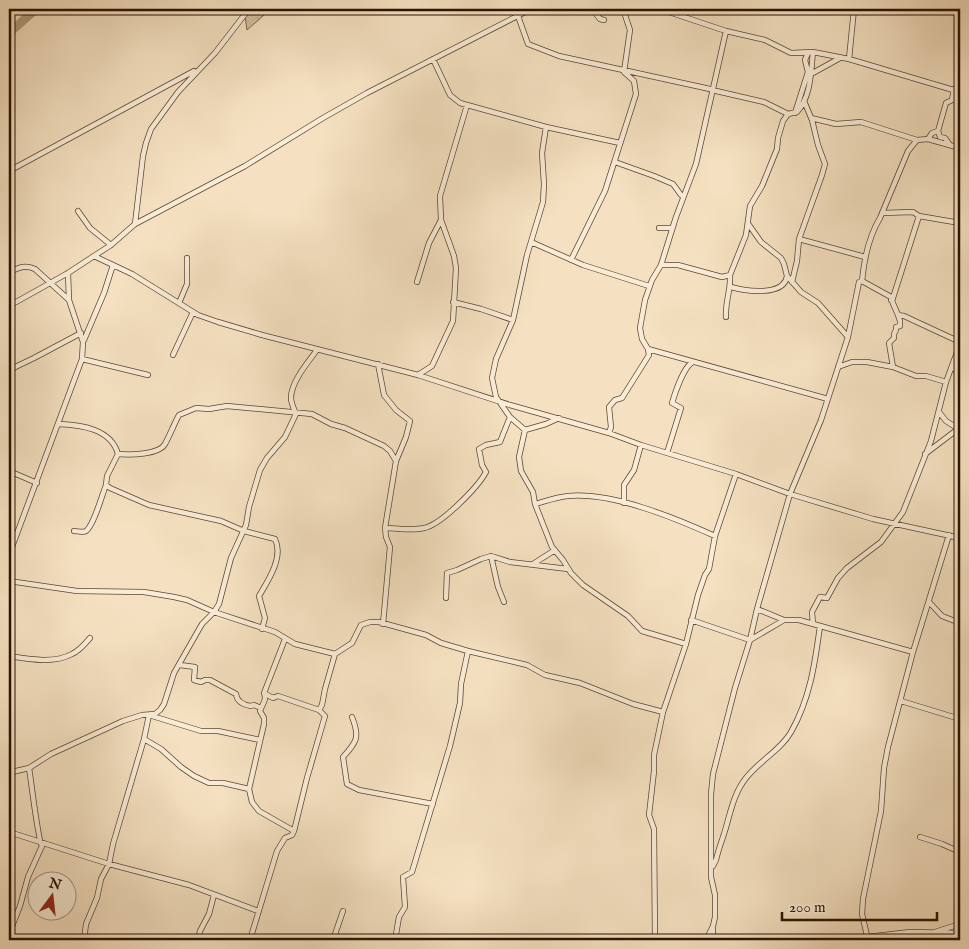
<svg xmlns="http://www.w3.org/2000/svg" width="969" height="949" font-family="'IM FELL English',serif">
<style>
.grass{fill:url(#grass-tufts);stroke:#7e6850}
.lines{fill:none;stroke-linecap:round;stroke-linejoin:round}
.river{stroke:#b09b7f;stroke-width:9}
.street-casing{stroke:#5c4630;stroke-width:6}
.street{stroke:#f8ecd7;stroke-width:4.5}
</style>
<defs>
<pattern id="grass-tufts" width="24" height="20" patternUnits="userSpaceOnUse" patternTransform="scale(1.25)"><rect width="24" height="20" fill="#d2bea0"/><path d="M3 7l-1-3M5 7V3M7 7l1-3M15 17l-1-3M17 17v-4M19 17l1-3" fill="none" stroke="#b4a288"/></pattern>
</defs>
<rect width="100%" height="100%" fill="#f5e1c1"/>
<filter id="stains"><feTurbulence type="fractalNoise" baseFrequency=".004" numOctaves="4"/><feColorMatrix values="0 0 0 0 .2 0 0 0 0 .09 0 0 0 0 .02 0 0 0 .5 -.17"/></filter>
<radialGradient id="worn" r=".72"><stop offset=".6" stop-color="#630" stop-opacity="0"/><stop offset="1" stop-color="#630" stop-opacity=".3"/></radialGradient>
<path class="grass" d="M244,9H271L247,30Z"/>
<g class="lines">
<path class="river" d="M9,33L36,9"/>
<defs>
<path id="street" d="M592,9L600,19L604,20
M660,9L726,31L765,40L791,53L813,52L849,59L960,92
M556,11L559,9
M518,16L528,44L559,56L710,89
M433,59L450,95L460,103L546,127L620,143
M849,59L854,9
M811,74L840,58
M712,90L764,102L788,114
M795,113L808,72L805,60L808,53
M811,118L836,124L861,122L917,140
M546,127L542,153L544,184L543,202L527,255L513,320L496,359L492,378L496,397L510,417L525,430L519,457L521,471L533,492L535,504L552,547L563,560L571,573L583,585L628,616L642,631L686,644
M938,131L940,137L945,138L950,145
M928,139L960,148
M615,162L654,176L673,184L681,195
M9,171L194,71
M78,211L90,228L111,245
M882,213L913,212L919,216L960,223
M919,216L892,301L898,315L904,316L960,342
M135,224L143,156L146,143L151,129L178,92L215,53L249,9
M749,225L761,242L781,258L784,264L787,276L801,292L818,303L848,337
M659,228H672
M799,239L865,257
M531,242L583,265L649,286
M94,256L132,274L198,315L218,322L262,335L418,375L510,405L609,433L641,445L736,474L790,494L873,519L960,538
M571,260L605,191L636,94L634,81L624,72L630,30L623,9
M661,265H678L722,277L730,275L746,235L750,206L762,186L777,149L778,138L783,121L788,114L797,112C811,97 811,71 813,52
M9,272C18,268 25,264 35,269L69,300
M862,281L891,297V300
M417,282L429,243L441,220
M792,282L797,261L799,239L822,175L825,164L818,145L812,120L804,101
M731,287C745,291 784,297 787,276
M453,302L481,309L513,320
M179,303L187,284V258
M9,306L68,273L94,256L111,245L135,224L245,166L323,118L367,93L531,9
M726,317C725,302 731,290 730,275
M84,340L104,293L113,265
M648,349L828,399
M173,355L193,312
M82,359L148,375
M378,364L384,395L396,410L410,421L406,437L396,461L385,528L386,537L390,547L383,624
M838,367L852,362H867L893,367L916,376H926L946,382
M893,367L889,343L894,338V334L896,330V327L900,326V321L898,315
M952,368L960,371
M9,370L34,358L81,333
M418,375L432,366L453,321L456,268L454,256L441,220L440,196L467,105
M939,412L946,421L959,429
M59,424C82,425 111,429 118,454L107,476L106,485L110,488L149,505L221,521L244,531L275,539C284,557 268,581 259,596L265,618L262,629
M525,430L546,424L559,418
M609,433L611,427L609,407L615,400L622,398L649,355L648,349L642,339L640,328L645,300L652,280L661,265L676,217L696,164L726,31
M667,453L681,408L672,403C675,393 684,366 693,362
M118,454C129,455 159,455 165,444C170,435 174,424 179,415L196,408L209,409L227,406L312,414L331,424L345,428L384,446L390,451L396,461
M925,454L958,429
M9,471L37,483
M624,503V485L634,470L641,445
M535,504C546,501 557,497 568,496C613,492 675,518 715,536
M385,528C398,528 412,531 424,528C441,525 478,487 486,472L482,465L479,449L486,445L500,442L510,417
M74,531C77,531 83,533 86,531C94,525 102,495 106,485
M9,555L82,359L83,342L69,300L68,273
M491,556L498,587L504,602
M533,564L555,550
M9,581L77,591L144,592L174,597L187,600L214,612L275,632L295,644L335,654
M446,598L447,573L457,570L481,559L491,556L510,562L568,569
M929,602L942,616L960,623
M757,609L784,620
M691,620L750,640L784,620H799L913,652
M813,624L812,612L820,597L827,598L838,578L847,568L881,542L903,512L931,441L946,382L960,344
M9,656C28,659 54,664 72,654C79,651 85,644 90,638
M180,665L195,667L194,680L201,682L205,680H210L236,694C237,702 244,705 251,706L254,705L261,708
M264,693L273,698L278,696L281,697L319,710
M901,701L960,719
M352,717C360,737 357,742 343,757L347,784L359,790L433,804
M144,739L161,749L181,767L194,776L209,783H223L249,789L252,802L259,811L294,831
M9,755L12,772L9,775
M12,772L29,768L51,754L123,721L142,715L155,714L160,710L164,704L174,673L202,624L214,612L219,604L231,558L246,525L249,507L260,470L267,458L285,437L296,414C294,409 291,403 291,398C291,382 308,362 317,350
M249,789L264,724V718L260,711C262,704 267,701 264,693L285,639
M9,832L109,864L189,885L258,911
M920,837L942,844L960,852
M713,866L716,860C718,851 721,843 724,834C730,815 733,794 746,778C759,761 781,750 791,732C810,699 815,663 820,626
M935,932L960,924
M9,934L20,906L28,877L42,846C38,841 31,779 29,768
M84,940L86,924L97,898L101,879L109,864L113,844L144,739L149,715L201,731H218L260,740
M198,940L200,931L209,914L214,895
M250,940L277,851L285,838L292,835L294,831L307,778L325,716L319,710L322,705L325,689L335,654L352,643L361,625L370,622H379L426,635L441,643L468,651L527,665L545,675L580,683L633,704L663,712
M333,940L343,911
M395,940L399,917L405,907L403,877L412,872L450,746L460,703L461,684L468,651
M655,940L654,829L649,815L654,771V755L663,712L686,644L698,595L705,575L709,569L715,536L736,474
M706,940L713,926L715,917V895L711,877V794L713,774L735,688L750,640L757,609L790,494L821,420L848,337L859,282L862,281C864,260 869,236 880,218L908,151L917,140L928,139L932,133L938,131L946,103L952,100L954,89
M713,940V929
M783,940L867,937L910,932L960,933
M868,940L862,914L863,899L881,811L884,768L888,747L913,652L949,535"/>
</defs>
<use href="#street" class="street-casing"/>
<use href="#street" class="street"/>
</g>
<rect width="969" height="949" fill="none" stroke="#f5e1c1" stroke-width="30"/>
<rect x="10" y="10" width="949" height="929" fill="none" stroke="#291200" stroke-width="2.5"/>
<rect x="15" y="15" width="939" height="919" fill="none" stroke="#291200"/>
<g transform="translate(52 896) rotate(15)"><circle r="24" fill="#f8ecd7" stroke="#a59581"/>
<path d="M0-4L9 19L0 12L-9 19Z" fill="#8f2418"/>
<text y="-8" font-size="14" font-weight="bold" text-anchor="middle" fill="#291200">N</text>
</g>
<path d="M782 912v8h155v-8" fill="none" stroke="#291200" stroke-width="2.5"/>
<text x="789" y="912" font-size="15" fill="#291200" stroke="#f8ecd7" stroke-width="4" paint-order="stroke">200 m</text>
<rect width="100%" height="100%" filter="url(#stains)"/>
<rect width="100%" height="100%" fill="url(#worn)"/>
</svg>
